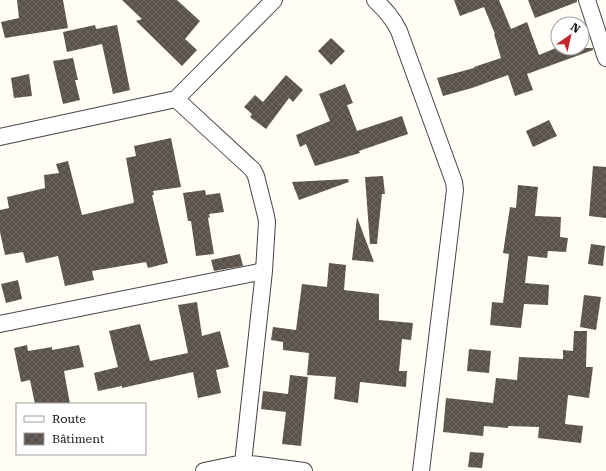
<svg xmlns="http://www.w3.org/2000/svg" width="606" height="471" font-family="'Roboto Serif',serif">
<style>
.building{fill:url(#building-cross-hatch)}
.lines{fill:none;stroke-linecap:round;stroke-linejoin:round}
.minor-casing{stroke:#444;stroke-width:18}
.minor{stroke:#fff;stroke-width:16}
</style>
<defs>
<pattern id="building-cross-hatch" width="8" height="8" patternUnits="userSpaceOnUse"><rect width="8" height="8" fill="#5a524d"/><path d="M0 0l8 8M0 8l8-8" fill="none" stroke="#6d6662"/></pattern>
</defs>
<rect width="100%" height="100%" fill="#fffdf5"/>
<path class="building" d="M17,0H63L68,28L5,38L1,22L19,18Z
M122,0H177L200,21L185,39L197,50L182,66L136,21L142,19Z
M454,0H499L511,29L527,22L539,55L556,48H593V50L527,74L533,90L515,96L508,75L472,88L443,96L437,78L474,68V67L501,58L494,34H495L484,7L460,16Z
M528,0H577V2L535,18Z
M95,25L96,29L117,25L130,90L113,94L102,44L67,52L63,32Z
M331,38L345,51L331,65L318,51Z
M73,58L78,80H75L80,100L63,104L53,61Z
M29,74L32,96L14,98L11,78Z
M286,75L303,90L293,102L289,98L266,129L250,117L252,114L244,107L255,95L263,102Z
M345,84L353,103L347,105L357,131L402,116L408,134L359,151L360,153L315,166L306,144L300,147L296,135L330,121L319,94Z
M549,120L557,136L533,147L526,131Z
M171,138L181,187L153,191L154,195H152L168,263L148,268L146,262L92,271L94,280L65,286L58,256L26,263L23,252L5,255L0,232V210L9,208L7,197L45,188L44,175L59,173L56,164L68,161L82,215L133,203L134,202L126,158L136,156L134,146Z
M593,166L606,167V218L589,216Z
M383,176L385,194H382L377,244H370L365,177Z
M348,179L349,182L299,200L292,182Z
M518,185L538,187L535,216L561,217L560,237L568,238L566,252L548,251L547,258L528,256L525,283L549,285L548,305L524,304L521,328L490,325L492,302L503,303L509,254L503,253L510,207L516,208Z
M205,190L206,195L220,193L224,212L209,214L210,217L208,218L214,254L196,256L191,221H188L183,193Z
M357,217L374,262L352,260Z
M591,244L605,246L603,266L588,264Z
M240,254L243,266L214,271L211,260Z
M329,263L346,265L344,290L379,294V320L413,323L411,340L402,339L399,371H407L406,387L360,382L358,403L334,399L336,377L307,375L309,353L283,350V342L271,340L273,327L296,330L302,284L327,287Z
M18,280L22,299L6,303L1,284Z
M584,295L601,297L596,330L580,327Z
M197,302L202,336L220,331L229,367L216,370L221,393L198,398L193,372L122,388V386L98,391L94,373L118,367L109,331L140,324L150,361L188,353L178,305Z
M574,331H587L586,367H593L589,398L568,395L565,424L583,426L581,443L538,438L539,427L508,426V428L484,426L483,436L443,432L446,398L493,403L496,378L517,380L519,357L563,359V350L573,351Z
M27,345L28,351L52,347V350L79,345L84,367L64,371L70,404H35L30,380L21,382L14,348Z
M469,349L491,351L489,373L467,371Z
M290,375L308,377L301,446L282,444L286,412L261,409L263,391L288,394Z
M470,452L484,453L482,468L468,467Z"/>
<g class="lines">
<defs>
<path id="minor" d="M375,0C385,10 393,18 399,31L454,182L455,190L421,471
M587,0L606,58
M176,99L253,170L256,176L266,216L267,222L264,271L243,463
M0,137L176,99L274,0
M0,324L264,271
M204,471L243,463L304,471"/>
</defs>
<use href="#minor" class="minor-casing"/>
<use href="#minor" class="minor"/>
</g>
<rect x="16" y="403" width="130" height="52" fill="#ffffff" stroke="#a0a0a0"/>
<rect x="24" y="416" width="20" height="6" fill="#ffffff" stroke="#a0a0a0"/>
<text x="52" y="423" font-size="12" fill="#111111">Route</text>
<rect x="24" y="433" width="20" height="12" fill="url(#building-cross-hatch)" stroke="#a0a0a0"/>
<text x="52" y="443" font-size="12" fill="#111111">Bâtiment</text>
<g transform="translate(570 36) rotate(34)"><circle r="19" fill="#ffffff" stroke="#a0a0a0"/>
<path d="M0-3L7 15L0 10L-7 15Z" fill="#c4262e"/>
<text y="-6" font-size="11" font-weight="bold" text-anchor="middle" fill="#111111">N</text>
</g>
</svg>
